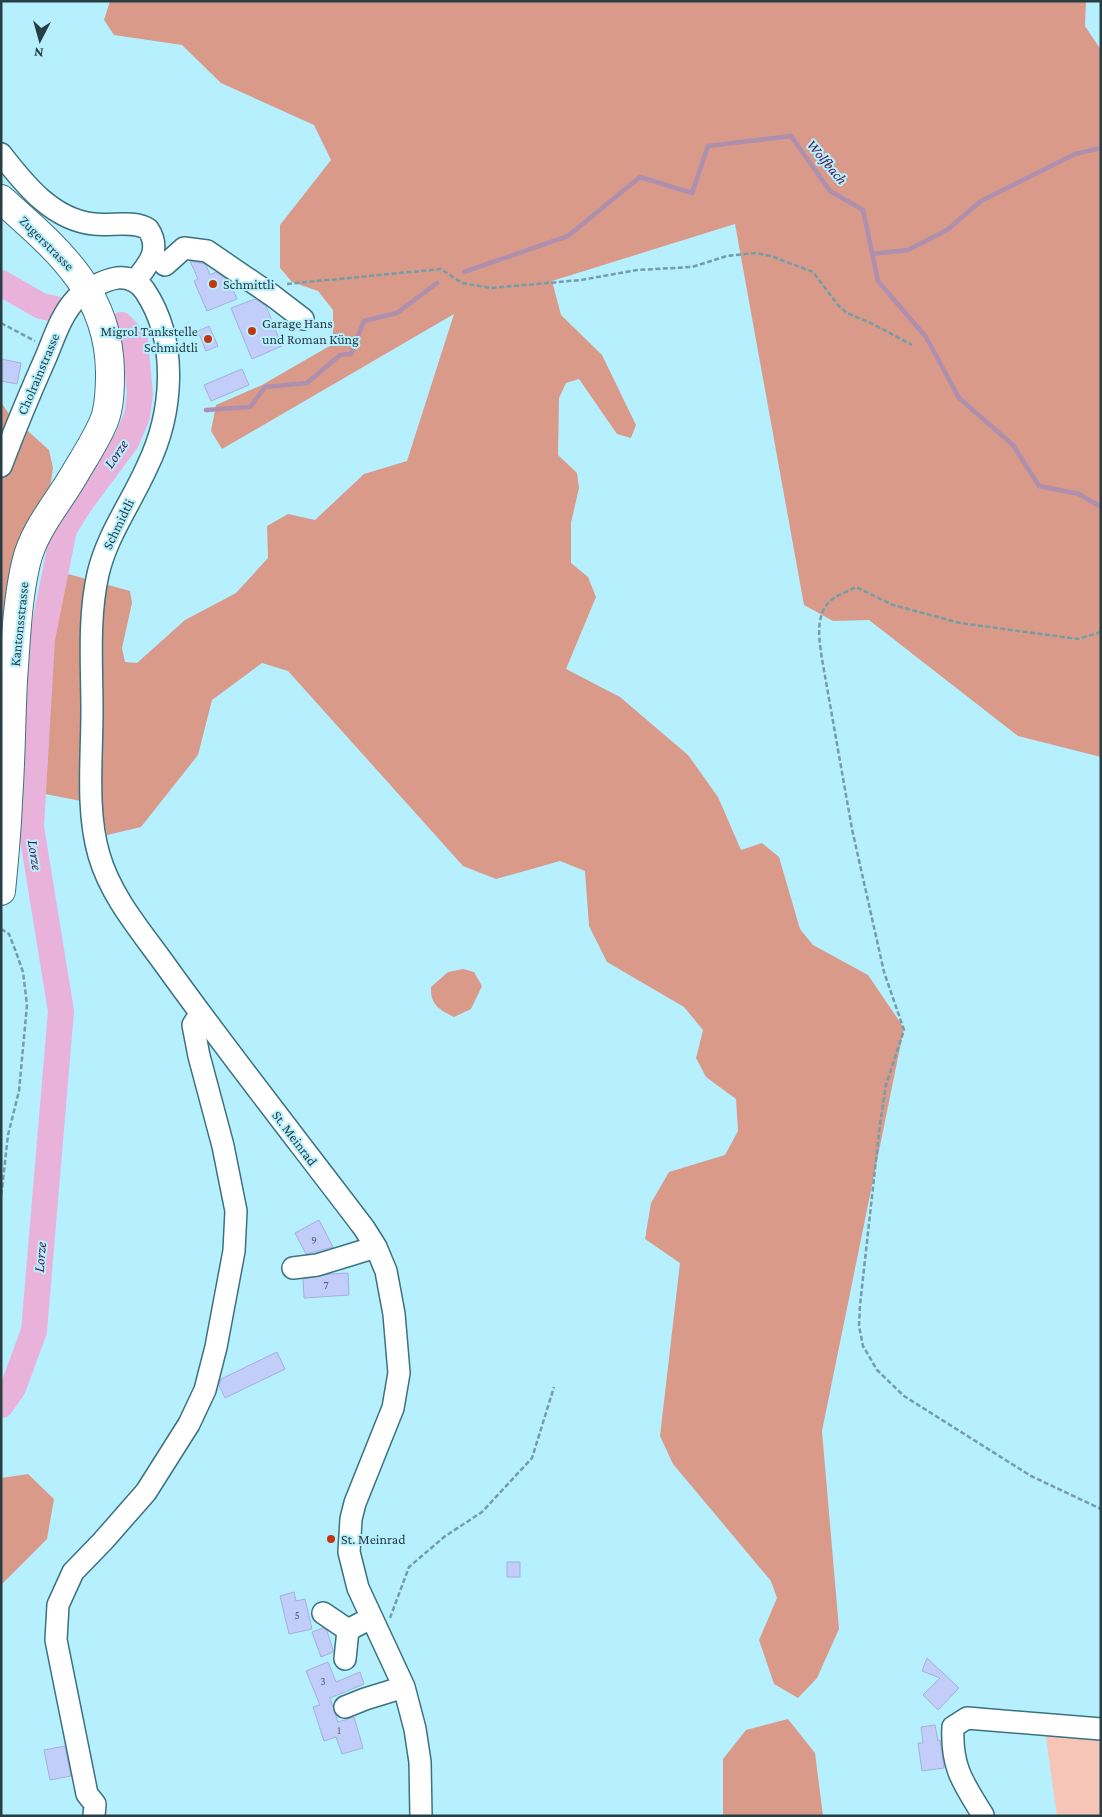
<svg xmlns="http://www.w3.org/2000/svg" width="1102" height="1817" font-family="'Crimson Pro',serif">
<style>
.green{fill:#f6c5b8}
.forest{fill:#da9a89}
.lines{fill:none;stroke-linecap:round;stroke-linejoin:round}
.stream{stroke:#ae8fae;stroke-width:4.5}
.river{stroke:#e8b2db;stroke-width:26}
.building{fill:#c3cdf9;stroke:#a6afda}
.minor-casing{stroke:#3a727f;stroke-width:24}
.major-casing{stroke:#3a727f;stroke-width:30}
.path{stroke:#739da8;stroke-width:2.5;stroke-dasharray:5 2.5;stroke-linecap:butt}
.minor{stroke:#fff;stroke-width:21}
.major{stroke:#fff;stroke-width:28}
.poi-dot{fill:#c1370f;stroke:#b6f0ff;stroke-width:2}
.labels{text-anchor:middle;stroke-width:4;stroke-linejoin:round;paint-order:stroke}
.number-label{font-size:11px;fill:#4e6271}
.street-label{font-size:14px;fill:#273e44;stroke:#b6f0ff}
.poi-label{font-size:14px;fill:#273e44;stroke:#b6f0ff;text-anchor:start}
.water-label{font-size:15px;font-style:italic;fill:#531549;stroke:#b6f0ff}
</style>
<rect width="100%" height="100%" fill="#b6f0ff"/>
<path class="green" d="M1045,1731L1101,1736V1816H1057Z"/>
<path class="forest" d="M110,1H1086L1085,26L1101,50V757L1018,736L869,620L833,621L804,605L735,224L552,281L561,315L602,355L636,425L631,438L617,434L579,379L566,383L559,398L558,455L577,473L579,488L571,523V563L588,577L596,597L566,669L620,697L688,755L718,797L741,850L762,843L779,857L800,929L813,945L868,975L904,1028L822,1431L839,1629L817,1678L798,1698L774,1684L759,1640L777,1598L771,1581L673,1464L660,1436L680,1263L645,1239L651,1203L669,1172L725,1155L738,1131L736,1099L706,1077L696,1058L703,1030L684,1007L607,962L589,926L585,871L560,861L496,879L463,866L288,671L262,663L212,700L198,755L141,827L107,835L101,805L35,792L57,571L130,591L132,603L122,648L125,662L137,663L185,620L236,593L268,558L267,526L288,514L315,520L364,474L407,461L454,314L222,449L211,431L216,405L262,385L333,344V310L318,291L292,282L280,268V225L331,160L314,125L221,83L182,45L114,35L104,20Z
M1,402L9,414L49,450L53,468L1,808Z
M463,969L474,972L482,986L471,1009L454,1017C439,1010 430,1004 431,987L448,972Z
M28,1474L54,1499L47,1539L1,1585V1478Z
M788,1719L815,1753L823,1816H723V1759L746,1730Z"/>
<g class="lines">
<path class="stream" d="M872,254L908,250L947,230L981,201L1075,154L1101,148
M464,272L568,236L640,177L692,193L708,146L791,136L830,191L863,210L878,281L926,337L959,398L1013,445L1039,486L1079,494L1101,507
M206,410L250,407L265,387L307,383L340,355L351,354L364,321L397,313L437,283"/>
<path class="river" d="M1,283L41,306L55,309
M1,1405L13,1388L34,1331L61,1011L31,827L42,639L64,529L79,505L127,440L137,416L140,394L135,340L121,325"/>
</g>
<path class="building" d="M190,261L202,263L206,265L210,275L216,272L230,282L237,299L207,311L194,281L198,279Z
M255,299L266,306L282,346L252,359L231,308Z
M209,326L218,346L206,351L198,331Z
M1,359L21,363L17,384L1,381Z
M242,369L249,385L211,401L204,385Z
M319,1220L333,1247L306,1254L295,1233Z
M348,1273L349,1295L304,1298L303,1279L331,1274Z
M277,1352L285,1369L225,1398L219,1385L221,1379Z
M507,1562H520V1577H507Z
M294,1592L296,1601L305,1599L312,1629L289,1634L280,1596Z
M323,1628L327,1631L333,1650V1652L321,1657L312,1632Z
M927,1658L959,1688L938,1710L923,1695L940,1678L922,1671Z
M328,1662L336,1682L360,1672L364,1684L330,1698L338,1722L354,1717L363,1748L342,1754L336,1737L324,1741L313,1707L320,1705L306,1671Z
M935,1725L938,1741L940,1740L944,1768L922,1771L918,1743H923L921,1727Z
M65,1746L71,1776L50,1780L44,1750Z"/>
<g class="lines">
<defs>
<path id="minor" d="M1,154C25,185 53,220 94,224C111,226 134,220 148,229C162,250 148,265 135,281
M165,265L184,248L207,251L273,296L303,319
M1,466C15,429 30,393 46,357C54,338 61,315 76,299C85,290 104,280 117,278C128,277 138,281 145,291C179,342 173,414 147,467C131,503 107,535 98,574C88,618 92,666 92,711C92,757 86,811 99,855C111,897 141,931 166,966C230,1055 298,1141 364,1228L376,1247L386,1271L394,1314L399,1373L393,1408L355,1503L351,1519L349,1552L358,1588L404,1687L415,1729L420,1762L421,1816
M293,1268L317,1265L376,1247
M323,1613L348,1630L371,1618
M345,1659L348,1630
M345,1707L365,1699L404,1687
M983,1815C963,1783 951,1767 953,1727L967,1718L1101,1729
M94,1816L95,1804L87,1794L56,1640L58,1605L73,1572L103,1541L146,1492L189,1424L205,1390L216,1347L234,1251L236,1211L223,1146L199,1056L193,1025L200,1014"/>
<path id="major" d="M1,199C57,249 109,291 110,372C110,387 110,406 104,421C97,438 86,455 77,470C60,501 34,528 26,563C17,601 16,641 13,680C11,720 11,760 8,801C7,831 4,861 1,891"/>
</defs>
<use href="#minor" class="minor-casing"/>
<use href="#major" class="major-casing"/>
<path class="path" d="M287,284L441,269L462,283L491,288L581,280L637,270L692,267L727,256L756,253L771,256L813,272L838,305L847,313L871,323L912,345
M1,323L35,341
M1101,632L1078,639L960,623L893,605L856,587C849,591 840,594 834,598C814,612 819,638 822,659L852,829L884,972L904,1030L886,1085L880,1124L860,1305L859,1326L863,1346L877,1370L904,1396L1031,1476L1101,1509
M1,929L9,934L16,952L23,972L27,1005L19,1091L8,1135L1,1198
M390,1618L409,1567L444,1537L482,1512L532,1458L554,1387"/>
<use href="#minor" class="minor"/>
<use href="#major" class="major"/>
</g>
<g class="poi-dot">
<circle cx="213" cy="284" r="5"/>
<circle cx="252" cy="331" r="5"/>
<circle cx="208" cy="339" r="5"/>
<circle cx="331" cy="1539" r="5"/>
</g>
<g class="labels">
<g class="number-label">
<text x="314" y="1244">9</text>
<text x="326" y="1289">7</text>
<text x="297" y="1619">5</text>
<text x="323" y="1685">3</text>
<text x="339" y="1734">1</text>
</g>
<g class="street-label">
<text transform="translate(47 243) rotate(45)" y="5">Zugerstrasse</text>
<text transform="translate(38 374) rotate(-67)" y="5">Cholrainstrasse</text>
<text transform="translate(118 524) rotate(-64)" y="5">Schmidtli</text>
<text transform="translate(19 624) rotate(-84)" y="5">Kantonsstrasse</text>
<text transform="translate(295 1138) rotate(53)" y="5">St. Meinrad</text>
</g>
<g class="poi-label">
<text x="223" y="289">Schmittli</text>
<text x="262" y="328">Garage Hans<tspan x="262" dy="16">und Roman Küng</tspan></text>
<text x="198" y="336" text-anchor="end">Migrol Tankstelle<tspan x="198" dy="16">Schmidtli</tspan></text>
<text x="341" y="1544">St. Meinrad</text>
</g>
<g class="water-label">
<text transform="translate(827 162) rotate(50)" y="5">Wolfbach</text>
<text transform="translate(116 454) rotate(-56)" y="5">Lorze</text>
<text transform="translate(35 855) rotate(81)" y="5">Lorze</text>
<text transform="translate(40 1257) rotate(-85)" y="5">Lorze</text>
</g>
</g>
<rect width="1102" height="1817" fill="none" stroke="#273e44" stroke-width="5"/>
<g transform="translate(40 40) rotate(186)" stroke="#b6f0ff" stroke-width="4" paint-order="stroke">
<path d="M0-4L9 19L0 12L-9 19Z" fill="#273e44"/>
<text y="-8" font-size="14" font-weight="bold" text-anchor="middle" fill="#273e44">N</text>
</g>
</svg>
